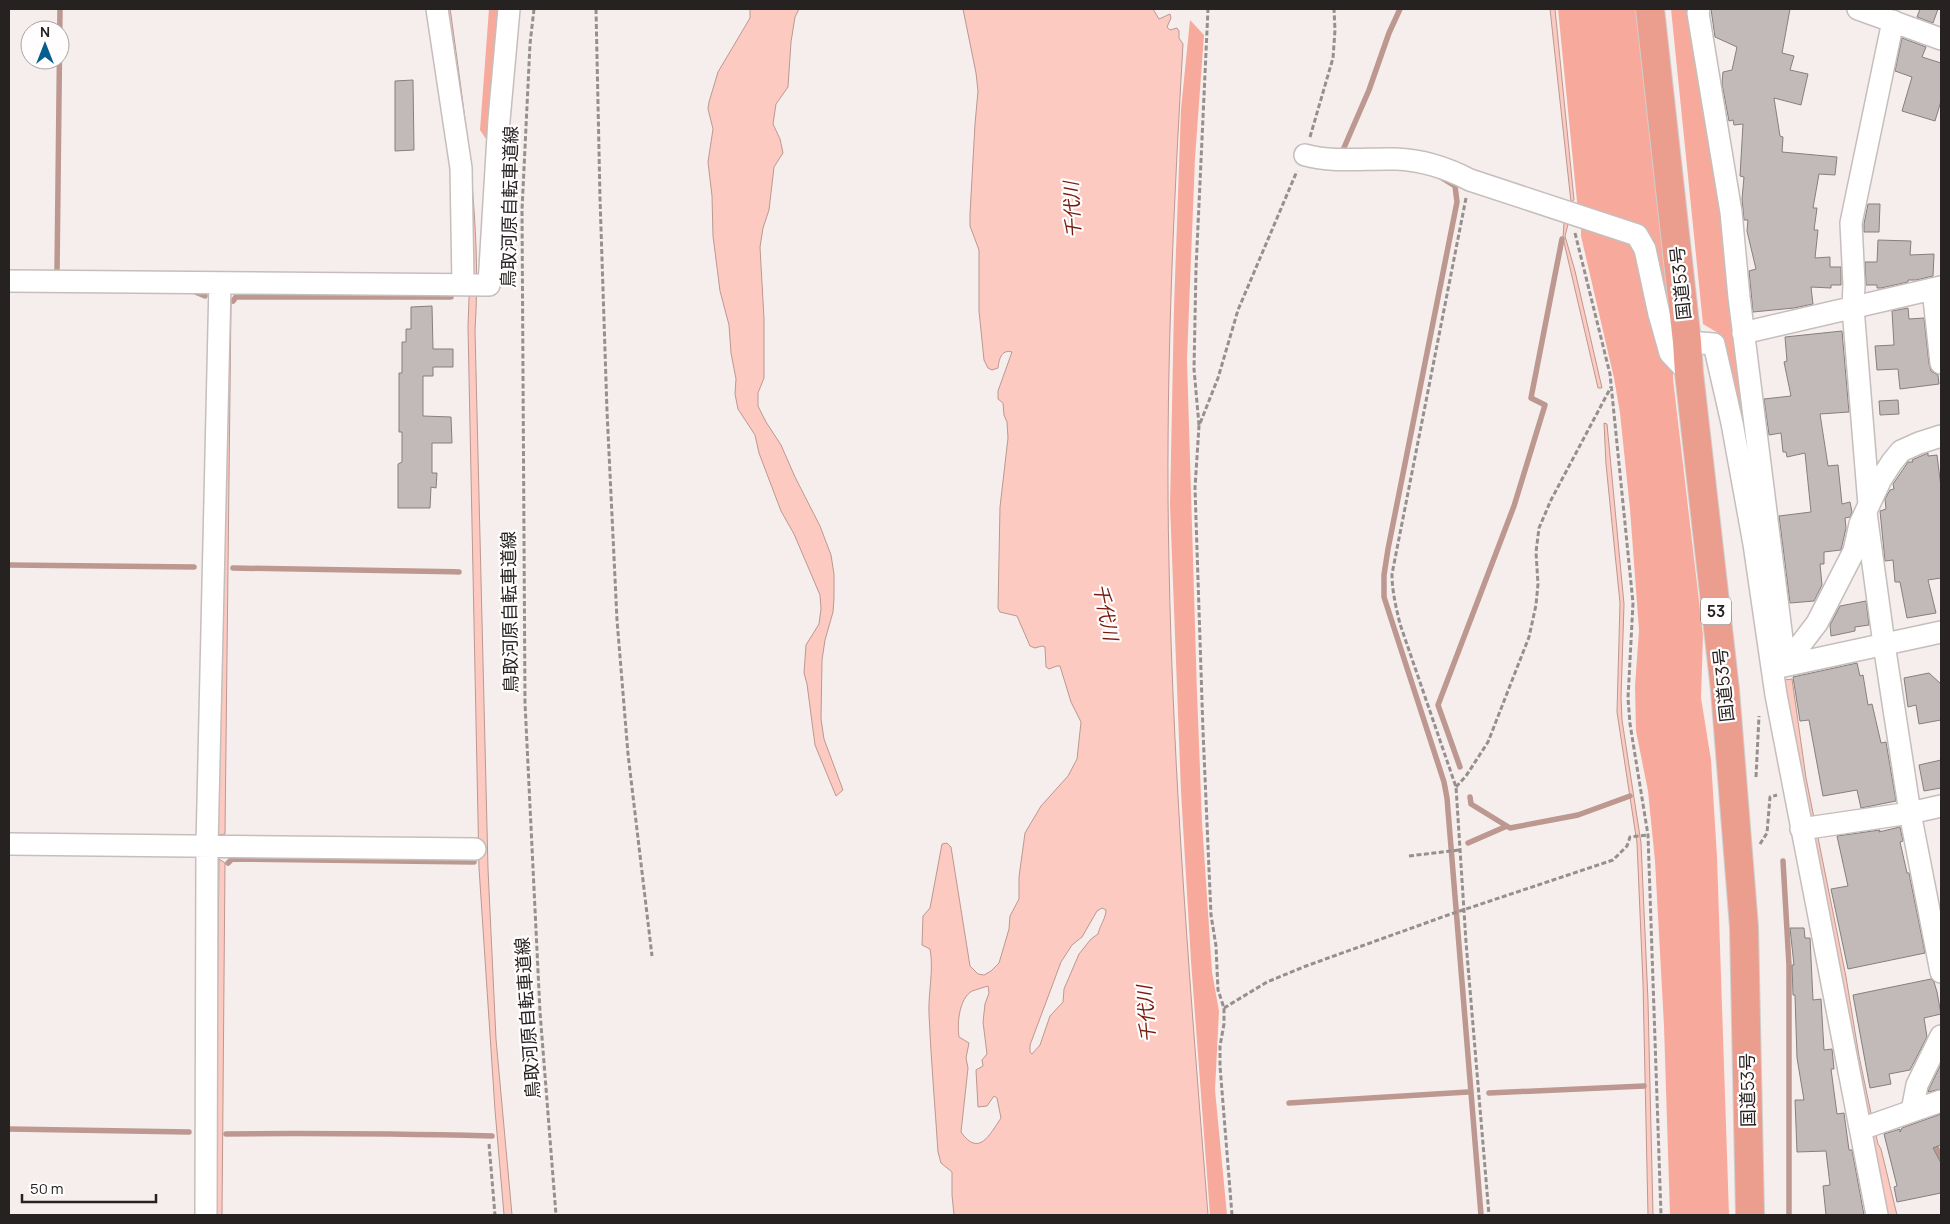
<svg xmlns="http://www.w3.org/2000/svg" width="1950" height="1224" font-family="Manrope,'Noto Sans JP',sans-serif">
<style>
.green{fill:#f7aa9b}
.water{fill:#fccac0;stroke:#bc9890;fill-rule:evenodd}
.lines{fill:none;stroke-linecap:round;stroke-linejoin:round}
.stream{stroke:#bc9890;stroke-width:5.5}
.building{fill:#c2bab8;stroke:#867f7d}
.street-casing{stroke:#c5bebc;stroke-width:24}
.highway-casing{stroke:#cfcece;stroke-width:30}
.path{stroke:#95908e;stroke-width:3;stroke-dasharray:5 2.5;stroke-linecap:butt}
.street{stroke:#fff;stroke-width:21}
.highway{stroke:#ec9e8e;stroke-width:28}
.labels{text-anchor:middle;stroke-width:4.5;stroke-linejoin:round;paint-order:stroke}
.shield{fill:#fffdfd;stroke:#666463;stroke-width:1}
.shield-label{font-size:16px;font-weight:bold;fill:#252221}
.street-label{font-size:18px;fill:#252221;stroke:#fffdfd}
.water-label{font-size:19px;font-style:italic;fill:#771c0d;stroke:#fffdfd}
</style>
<rect width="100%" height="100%" fill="#f6eeec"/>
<path class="green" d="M489,9H505L488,142L480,130Z
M1558,9H1639L1649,125L1674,342L1652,255L1578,212Z
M1671,9H1692L1722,203L1768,591L1723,346L1718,333L1703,324Z
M1190,20L1204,35L1195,158L1187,359L1197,693L1202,822L1212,972L1219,1011L1215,1090L1227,1215H1210L1191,961L1181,792L1170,505L1174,307L1181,109Z
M1581,226L1632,239L1673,368V379L1703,635L1701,698L1711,760L1717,857L1729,1215H1670L1664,1026L1655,861L1648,791L1636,731L1635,686L1639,630L1630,509L1620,413L1614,378L1581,236Z"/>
<path class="water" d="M443,9H450L451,15C465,119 482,225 475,330L488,869L496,1039L512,1215H504L495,1110L479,868L468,327L470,270Z
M750,9H799L795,17L791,42L788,87L776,104L773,124L780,139L783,153L774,167L769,210L763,228L760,247L764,319V378L758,393V406L766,422L781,445L795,477L820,526L831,555L834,574V598L833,612L825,640L822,660L821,719L824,739L843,790L836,796L815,745L807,684L804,673L806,645L819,624L821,609L820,595L794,534L781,511L759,453L755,435L738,409L735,394L736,379L731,353L729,325L720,291L713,236L712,196L708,162L713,129L708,109L709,102L718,72L750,18Z
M963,9H1153L1159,19L1170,14L1171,18L1167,27L1170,30L1177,28L1179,31V38L1183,44C1173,217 1165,390 1169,563C1173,780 1191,998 1208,1215H954L952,1195V1172L941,1163L938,1152C935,1106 931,1060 929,1014C928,993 934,970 930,949L922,945L923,916L930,908L942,844L947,843L951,847L970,966L978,974L984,975L991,971L999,963L1009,929L1010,916L1019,899V877L1025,833L1041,806L1068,776L1077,759L1081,722L1071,702L1060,666H1057L1049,669L1046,667L1045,647L1042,646L1035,648L1030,646L1017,616L1000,612L998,608L1000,507L1008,438L1007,422L1004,415L1003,403L998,399V391L1012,352C1001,349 999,360 998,368L992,370L988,368L984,360L979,311V250L970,226V214L975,124L978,91L976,73ZM1102,908L1106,910C1106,918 1100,925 1098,934L1091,939L1079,954L1064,989L1063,1002L1050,1016L1040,1045L1032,1054L1030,1052V1045L1061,962L1072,945L1082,937L1097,911ZM988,986L989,993L985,1004L983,1022L987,1054L982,1060L983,1066L976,1070L978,1107L987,1106L994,1096L997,1098L1001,1118C990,1134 979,1158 961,1132L968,1068L966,1058L969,1043L959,1037C957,1023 959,999 972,991C977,989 983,988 988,986Z
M1550,9H1555L1574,200L1571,202Z
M1564,223L1568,224L1565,236L1575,271L1602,388H1598L1563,238Z
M226,297L231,302L225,834L218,835Z
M1604,423L1607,424L1624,604L1621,698L1622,720L1641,843L1648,1001L1653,1215H1648L1643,983L1637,843L1617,712L1620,603L1606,464Z
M1792,679L1806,778L1846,977L1859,1056L1872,1118L1878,1144L1881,1149L1897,1215H1888L1882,1189L1784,680Z
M219,859L225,863L222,1215H215Z"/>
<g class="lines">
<path class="stream" d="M1343,150L1369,90L1389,33L1400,9
M1442,178L1455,186L1457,202L1388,549L1384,575V597L1444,782L1447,798L1481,1215
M57,273L60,9
M193,291L205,296
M233,301L236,297H451
M9,565L194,567
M233,568C309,569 384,570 459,572
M1460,767L1438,705L1514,506L1545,405L1531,398L1562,239
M1470,797L1471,804L1510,828L1578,815L1630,796
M1468,843L1507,826
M1783,861L1789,965V1215
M228,863L232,859L474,862
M1489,1093L1644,1086
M1289,1103L1468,1092
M9,1129L189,1132
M226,1134C315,1133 403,1134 492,1136
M1933,1141L1941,1157"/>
</g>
<path class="building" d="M1711,9H1790L1782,53L1794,56L1790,70L1808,74L1801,105L1774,98L1780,136L1783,137L1782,152L1837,157L1835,175L1819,174L1813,208H1817L1814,230H1818L1815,258L1830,257V267H1841V285H1831V288L1811,287L1813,304L1794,308L1753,312L1749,271L1756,269L1747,231L1748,220H1744L1742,199L1744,177L1740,176L1743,124L1734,125L1733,120L1729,121L1722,84L1723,72L1732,70L1737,47L1715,37Z
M1920,9H1938L1933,23L1917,17Z
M1902,38L1926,47L1922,57L1941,63V101L1935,121L1902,111L1912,77L1895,71Z
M413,80L414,150L395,151V81Z
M1868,204H1880L1879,232H1864V224Z
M1878,240L1911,241L1910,255L1934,254L1933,276L1916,280H1908V282L1881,288H1877V285H1866L1865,262H1877Z
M432,306L433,349H453V367H433V376H423V416L451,417L452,443H432V473H437L436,488L431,487L430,508H398V464L402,462V432H399V373H402V342H406V329H411V307Z
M1908,308L1909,319L1924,318L1929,364L1931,371L1938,375L1939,384L1900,389L1898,369L1877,370L1875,346L1894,345L1892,311Z
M1842,331L1849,412L1820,414L1828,466L1838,465L1842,504L1850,502L1852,512L1850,517L1845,518L1846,528L1841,550L1824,552V564H1820L1822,585L1814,601L1790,603L1779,516L1811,512L1805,453L1787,457L1786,452H1783L1781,433L1769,435L1764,399L1791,396L1784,362L1787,361L1785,337Z
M1898,400L1899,414L1880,415L1879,401Z
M1928,453V456L1937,455L1941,487V578L1928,580L1936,613L1907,618L1900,582H1895L1893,560L1885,561L1880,511L1886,509L1885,499L1890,490L1894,489L1893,484L1908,462H1913L1912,460Z
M1866,601L1869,625L1855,627V631L1831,636L1830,625L1840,606Z
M1857,663L1860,676L1863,675L1868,705L1872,704L1881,743L1886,742L1896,801L1861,808L1857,790L1823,796L1809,720L1800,721L1793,677Z
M1929,673L1941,684V720L1919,724L1916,705L1908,707L1904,678Z
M1941,760V788L1924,791L1919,765Z
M1900,827L1903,841L1900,842L1907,873H1909L1925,953L1848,969L1831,889L1848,886L1837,836L1880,830L1879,832Z
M1790,928H1804L1805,938H1810L1813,1000L1821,999L1824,1050L1832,1049L1834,1069H1831L1837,1114L1844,1113L1849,1150H1852L1864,1215H1826L1823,1186L1830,1185L1826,1151L1797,1152L1795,1100H1804L1797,1058L1795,995H1793L1792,965H1794Z
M1931,979L1934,982L1937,992L1941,1014L1924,1018L1927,1037L1910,1070L1889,1074L1891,1084L1870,1088L1853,995Z
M1941,1064V1089L1928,1092L1929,1089Z
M1941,1114V1145L1933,1148L1941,1163V1193L1897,1202L1894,1187L1897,1186L1884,1134L1900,1129V1132L1902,1128Z"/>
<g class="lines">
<defs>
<path id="street" d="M437,9L461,168L463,284
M1699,9L1698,13L1731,212L1739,297L1784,655
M1858,9L1941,39
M1305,155C1334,163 1366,158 1396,159C1422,160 1447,168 1470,180L1637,235L1645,249L1659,314L1670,353L1689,373
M9,281L489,285L499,120L509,9
M1933,289L1941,363
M1743,333L1941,287
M1687,342L1714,344L1732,423L1754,544L1776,695L1877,1215
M1869,505L1853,308L1854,284L1851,223L1893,21
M1866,513L1884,644L1910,813L1941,972
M1785,665L1817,623L1854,551L1860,524L1881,479L1892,462L1901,451L1919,443L1941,436
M1779,667L1941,632
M1801,829L1910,813L1941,806
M9,844L475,849
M1912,1111L1917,1085L1941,1036
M1861,1129L1941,1101
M206,1215L207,846L220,283"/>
<path id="highway" d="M1650,9L1687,342L1689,373L1725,690L1744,927L1750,1215"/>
</defs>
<use href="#street" class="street-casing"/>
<use href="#highway" class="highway-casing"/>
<path class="path" d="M534,9L530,44L522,210L525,703L540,1012L556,1215
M596,9L600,198L607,411L617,620L628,754L652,956
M1310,137L1333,58L1335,30L1334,9
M1466,198L1392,574C1392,591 1396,607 1400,624L1456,787L1466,942L1489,1215
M1575,233L1610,374L1633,603L1628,698L1630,724L1648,835L1661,1215
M1199,425L1194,369L1196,269L1208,9
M1756,777L1759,716
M1456,787L1466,776L1488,742L1529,637L1536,605L1538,584L1536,552L1539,528L1551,500L1611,387
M1760,844L1767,833L1770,797L1777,795
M1409,856L1459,850
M1224,1008L1267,982L1306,966L1448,915L1613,860L1627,846L1630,837L1648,835
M489,1144L495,1215
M1232,1215L1220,1066V1046L1224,1024V1008L1218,990L1216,946L1211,915L1203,731L1195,488L1199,426L1218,378L1238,310L1297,171"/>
<use href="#street" class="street"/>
<use href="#highway" class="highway"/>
</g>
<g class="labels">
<rect class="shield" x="1701" y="597.5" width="30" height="27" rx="4"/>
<g class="shield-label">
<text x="1716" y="617">53</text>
</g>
<g class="street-label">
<text transform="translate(510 207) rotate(-89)" y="6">鳥取河原自転車道線</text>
<text transform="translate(1681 283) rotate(-96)" y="6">国道53号</text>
<text transform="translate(510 612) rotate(-91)" y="6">鳥取河原自転車道線</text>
<text transform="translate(1724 685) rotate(-96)" y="6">国道53号</text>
<text transform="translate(528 1018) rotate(-94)" y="6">鳥取河原自転車道線</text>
<text transform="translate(1748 1090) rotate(-91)" y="6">国道53号</text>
</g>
<g class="water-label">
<text transform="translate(1072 210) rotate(-93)" y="7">千代川</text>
<text transform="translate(1106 612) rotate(79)" y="7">千代川</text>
<text transform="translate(1146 1014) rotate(-94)" y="7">千代川</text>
</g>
</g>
<rect width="1950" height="1224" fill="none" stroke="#252221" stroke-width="20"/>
<g transform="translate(45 45)"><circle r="24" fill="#fffdfd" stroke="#a8a5a5"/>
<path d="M0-4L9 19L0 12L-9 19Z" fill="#055e8f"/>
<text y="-8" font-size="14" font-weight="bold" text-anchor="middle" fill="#252221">N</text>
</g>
<path d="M22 1194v8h134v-8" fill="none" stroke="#252221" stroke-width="2.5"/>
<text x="30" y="1194" font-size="15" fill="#252221" stroke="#fffdfd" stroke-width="4" paint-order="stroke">50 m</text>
</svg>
